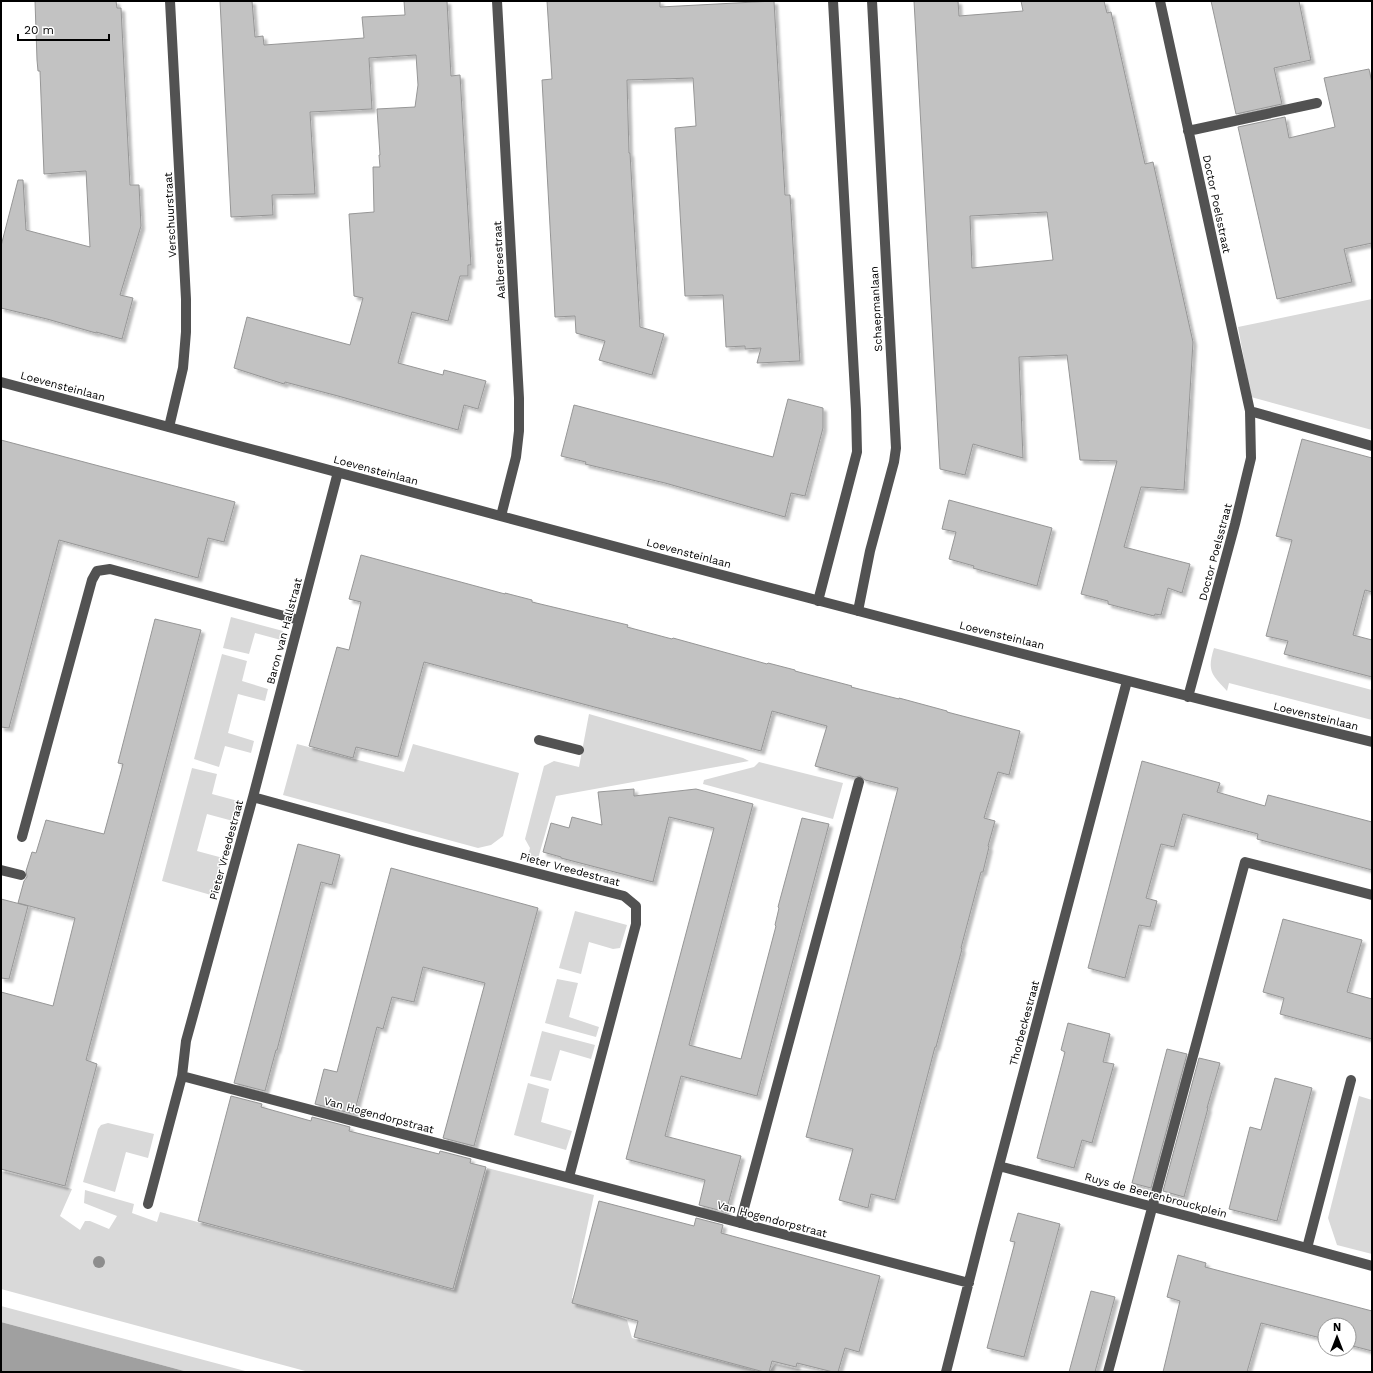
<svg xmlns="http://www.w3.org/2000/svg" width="1373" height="1373" font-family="'Work Sans',sans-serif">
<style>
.green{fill:#d9d9d9}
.water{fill:#a0a0a0}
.building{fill:#c2c2c2;stroke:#969696;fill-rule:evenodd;filter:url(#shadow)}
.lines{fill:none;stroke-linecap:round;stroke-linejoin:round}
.minor{stroke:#525252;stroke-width:10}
.tree{fill:#8d8d8d}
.labels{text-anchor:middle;stroke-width:3;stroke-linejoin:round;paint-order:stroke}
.street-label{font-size:11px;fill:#000;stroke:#fff}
</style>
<defs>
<filter id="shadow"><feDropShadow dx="3.5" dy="3.5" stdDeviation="1" flood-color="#0004"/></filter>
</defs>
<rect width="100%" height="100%" fill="#fff"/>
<path class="green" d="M1372,299V430L1251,397L1238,327Z
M231,617L283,631L281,640L255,633L249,654L223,648Z
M1214,648L1372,690V720L1229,683L1227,691C1211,674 1207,671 1214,648Z
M222,654L247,661L242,681L268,689L265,701L238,694L228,733L254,741L251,753L225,746L219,767L194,759Z
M589,714L743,758L749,761L556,796L537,862L528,855L530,848L525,839L544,766L554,761L579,767Z
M297,744L404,772L413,744L519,773L503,836L491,845L478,848L283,795Z
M759,762L843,783L833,819L703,784L704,780L754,767Z
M192,768L217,774L212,794L238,801L233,821L207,814L197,851L223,858L211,895L162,881Z
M575,911L627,925L620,948L613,949L589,942L581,974L559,968Z
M557,979L578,983L569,1017L599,1027L596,1037L545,1023Z
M542,1031L595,1045L591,1059L560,1050L551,1081L530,1076Z
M528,1083L549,1089L541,1122L572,1131L566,1150L514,1135Z
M1359,1096L1372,1100V1254L1337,1245L1328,1218Z
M108,1123L154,1134L148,1158L126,1152L115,1192L83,1182L98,1129L101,1125Z
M487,1168L594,1195L572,1298L627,1320L632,1338L764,1372H309L1,1289V1171L72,1189L60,1216L80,1230L85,1221H90L109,1229L117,1216L84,1203L85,1190L134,1204L132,1213L157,1222L160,1212L454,1290Z
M1,1306L249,1372H188L1,1322Z
M775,1364L797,1369L826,1372H769Z"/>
<path class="water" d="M1,1322L188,1372H1Z"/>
<path class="building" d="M35,1H116L117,8H121L130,185H139L141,226L120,295L133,298L122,339L96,332V333L47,319L1,308V246L18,180H23L26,230L90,247L86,171L44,174L40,71H38L37,60Z
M220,1H252L255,37L263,36L264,45L364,38L362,17L405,15L404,1H447L451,76L460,75L471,265H468V276H460L448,321L412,312L398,363L443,375L444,370L486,381L478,409L464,405L458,430L338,396L285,382L284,384L234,368L247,317L350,345L363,298L354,296L349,214L374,212L373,167H380L379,155H380L377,109L415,107L418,85L416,55L369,58L372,109L310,112L315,194L272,195L273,215L231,217Z
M547,1H660V7L774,1L785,195H790L800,361L757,363L761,348L745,349V346L726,347L723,295L685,296L675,128L696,126L693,78L627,80L629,153H630L640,327L664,334L652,375L599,360L605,341L576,333L575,316L555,317L542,80L552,79Z
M914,1H958L959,16L1023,11L1021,1H1104L1107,13L1111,12L1145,164L1153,162L1193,342L1184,490L1141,487L1124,547L1190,564L1182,593L1168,588L1161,615L1155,614L1154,616L1108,604V601L1081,594L1117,461L1080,460L1067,355L1019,357L1023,458L973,444L965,475L940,469ZM1047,212L1053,260L972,268L970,216Z
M1211,1H1299L1311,60L1274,68L1282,104L1236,114Z
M1369,69L1372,83V243L1344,249L1352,282L1277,299L1238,127L1285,117L1289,138L1335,127L1324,78Z
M788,399L823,408V428L805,496L791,493L785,517L665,483L585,464L586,462L561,456L574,405L773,457Z
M1302,439L1372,458V592L1365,590L1353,635L1372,640V677L1284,654L1288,641L1266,636L1292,540L1276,536Z
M1,440L235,502L224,542L208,538L198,578L59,540L9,728L1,727Z
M949,500L1052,528L1037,586L973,568L974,566L949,559L956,532L942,529Z
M361,555L505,594V593L532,600V602L628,625L627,627L672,639L673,638L767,664L768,663L795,670V671L852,686L851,687L899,699V698L947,711V712L1020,731L1009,775L998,772L984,818L995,821L988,846L989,847L983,872H981L961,948L962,949L936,1047H935L895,1200L871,1194L868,1208L839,1200L853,1149L806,1137L898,788L865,780L860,776L855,777L815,766L827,726L772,711L761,751L424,662L398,757L356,747L353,758L309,746L337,647L349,650L361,602L349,599Z
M155,619L201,630L86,1060L97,1064L65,1186L1,1169V992L53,1006L75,918L18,903L24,881L27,877L26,871L32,852L36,853L46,820L104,834L123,764L118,763Z
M1142,761L1220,783L1217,792L1265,806L1268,795L1372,822V870L1257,839L1258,834L1183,814L1174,847L1161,844L1146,898L1157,901L1150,927L1139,925L1125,978L1088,968Z
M634,789V796L696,789L753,804L689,1045L741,1059L776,926L775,925L779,908L778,907L802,818L829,824L757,1096L681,1076L665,1136L741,1156L726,1212L699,1205L705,1180L626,1159L714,828L669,817L653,882L561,858V857L543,852L551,823L569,828L572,817L602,825L598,792Z
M298,844L340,855L332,885L321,882L277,1050H276L265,1091L234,1083Z
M391,868L538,908L474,1146L443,1138L485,983L423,967L414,1002L392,997L383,1029L377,1027L354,1114L315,1104L324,1069L337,1072Z
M1,899L28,906L9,979L1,978Z
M1283,919L1362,940L1347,992L1372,999V1039L1280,1014L1284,998L1263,992Z
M1068,1023L1110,1034L1103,1062L1114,1064L1092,1143L1082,1140L1074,1168L1037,1158L1065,1052L1061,1050Z
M1167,1049L1187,1054L1151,1188L1132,1183Z
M1199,1058L1220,1063L1207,1108H1208L1184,1197L1163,1191Z
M1275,1078L1312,1088L1277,1221L1229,1209L1250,1127L1261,1130Z
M231,1096L262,1104L261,1107L311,1121L312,1117L350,1127L349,1131L439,1154L440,1151L471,1159L470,1163L486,1167L453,1289L198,1221Z
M599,1201L694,1226L696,1218L723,1225L721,1233L880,1276L859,1352L845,1348L838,1372H833L797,1363L796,1367L772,1361L769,1372H764L634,1337L638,1321L572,1303Z
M1018,1213L1060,1224L1024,1357L987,1348L1015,1242L1010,1241Z
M1178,1255L1206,1263L1205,1267L1372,1311V1351L1349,1345V1325H1325V1339L1261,1323L1247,1372H1163L1180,1301L1167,1297Z
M1091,1291L1115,1297L1095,1372H1069Z"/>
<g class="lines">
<path class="minor" d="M497,1L519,398V431L516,457L501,516
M1160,1L1250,411L1251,458L1235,524L1188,697
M1188,131L1317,103
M1,382C457,504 913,629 1372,742
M1250,411L1372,446
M169,427L183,368L186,332V299L170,1
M818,601L857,452L856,410L833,1
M858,611L870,551L894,462L896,448L872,1
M539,740L579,750
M253,797L413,841L624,896L636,906V924L569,1177
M22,837L92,580L97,571L110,569L299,620
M1,870L21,875
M182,1076L969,1283
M999,1166L1307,1248L1351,1080
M148,1204L182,1076L186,1041L253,797L338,472
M740,1223L859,782
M1307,1248L1372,1266
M946,1372L982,1230L1127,681
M1108,1372L1245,862L1372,895"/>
</g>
<circle class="tree" cx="99" cy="1262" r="6"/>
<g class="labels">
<g class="street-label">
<text transform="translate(1217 204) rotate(78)" y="4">Doctor Poelsstraat</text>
<text transform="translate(170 215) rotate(-93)" y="4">Verschuurstraat</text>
<text transform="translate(499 260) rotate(-93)" y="4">Aalbersestraat</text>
<text transform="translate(876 309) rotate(-93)" y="4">Schaepmanlaan</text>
<text transform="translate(63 386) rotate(15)" y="4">Loevensteinlaan</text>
<text transform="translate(376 470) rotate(15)" y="4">Loevensteinlaan</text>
<text transform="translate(1215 552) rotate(-75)" y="4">Doctor Poelsstraat</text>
<text transform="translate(689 553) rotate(15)" y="4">Loevensteinlaan</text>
<text transform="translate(284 631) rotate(-75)" y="4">Baron van Hallstraat</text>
<text transform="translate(1002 635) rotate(14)" y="4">Loevensteinlaan</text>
<text transform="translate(1316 716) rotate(14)" y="4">Loevensteinlaan</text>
<text transform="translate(226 850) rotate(-75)" y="4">Pieter Vreedestraat</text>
<text transform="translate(570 869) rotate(15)" y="4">Pieter Vreedestraat</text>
<text transform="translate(1024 1023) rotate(-75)" y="4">Thorbeckestraat</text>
<text transform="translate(379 1115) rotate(15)" y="4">Van Hogendorpstraat</text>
<text transform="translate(1156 1195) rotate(15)" y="4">Ruys de Beerenbrouckplein</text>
<text transform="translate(772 1219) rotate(15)" y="4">Van Hogendorpstraat</text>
</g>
</g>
<rect width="1373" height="1373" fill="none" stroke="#000000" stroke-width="4"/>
<g transform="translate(1337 1337)"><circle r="19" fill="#ffffff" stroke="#999999"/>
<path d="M0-3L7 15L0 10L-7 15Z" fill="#000000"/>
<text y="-6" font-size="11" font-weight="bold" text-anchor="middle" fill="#000000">N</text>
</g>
<path d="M18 34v6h91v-6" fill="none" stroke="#000000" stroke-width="2"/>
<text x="24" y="34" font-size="12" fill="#000000" stroke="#ffffff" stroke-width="3" paint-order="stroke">20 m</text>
</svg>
